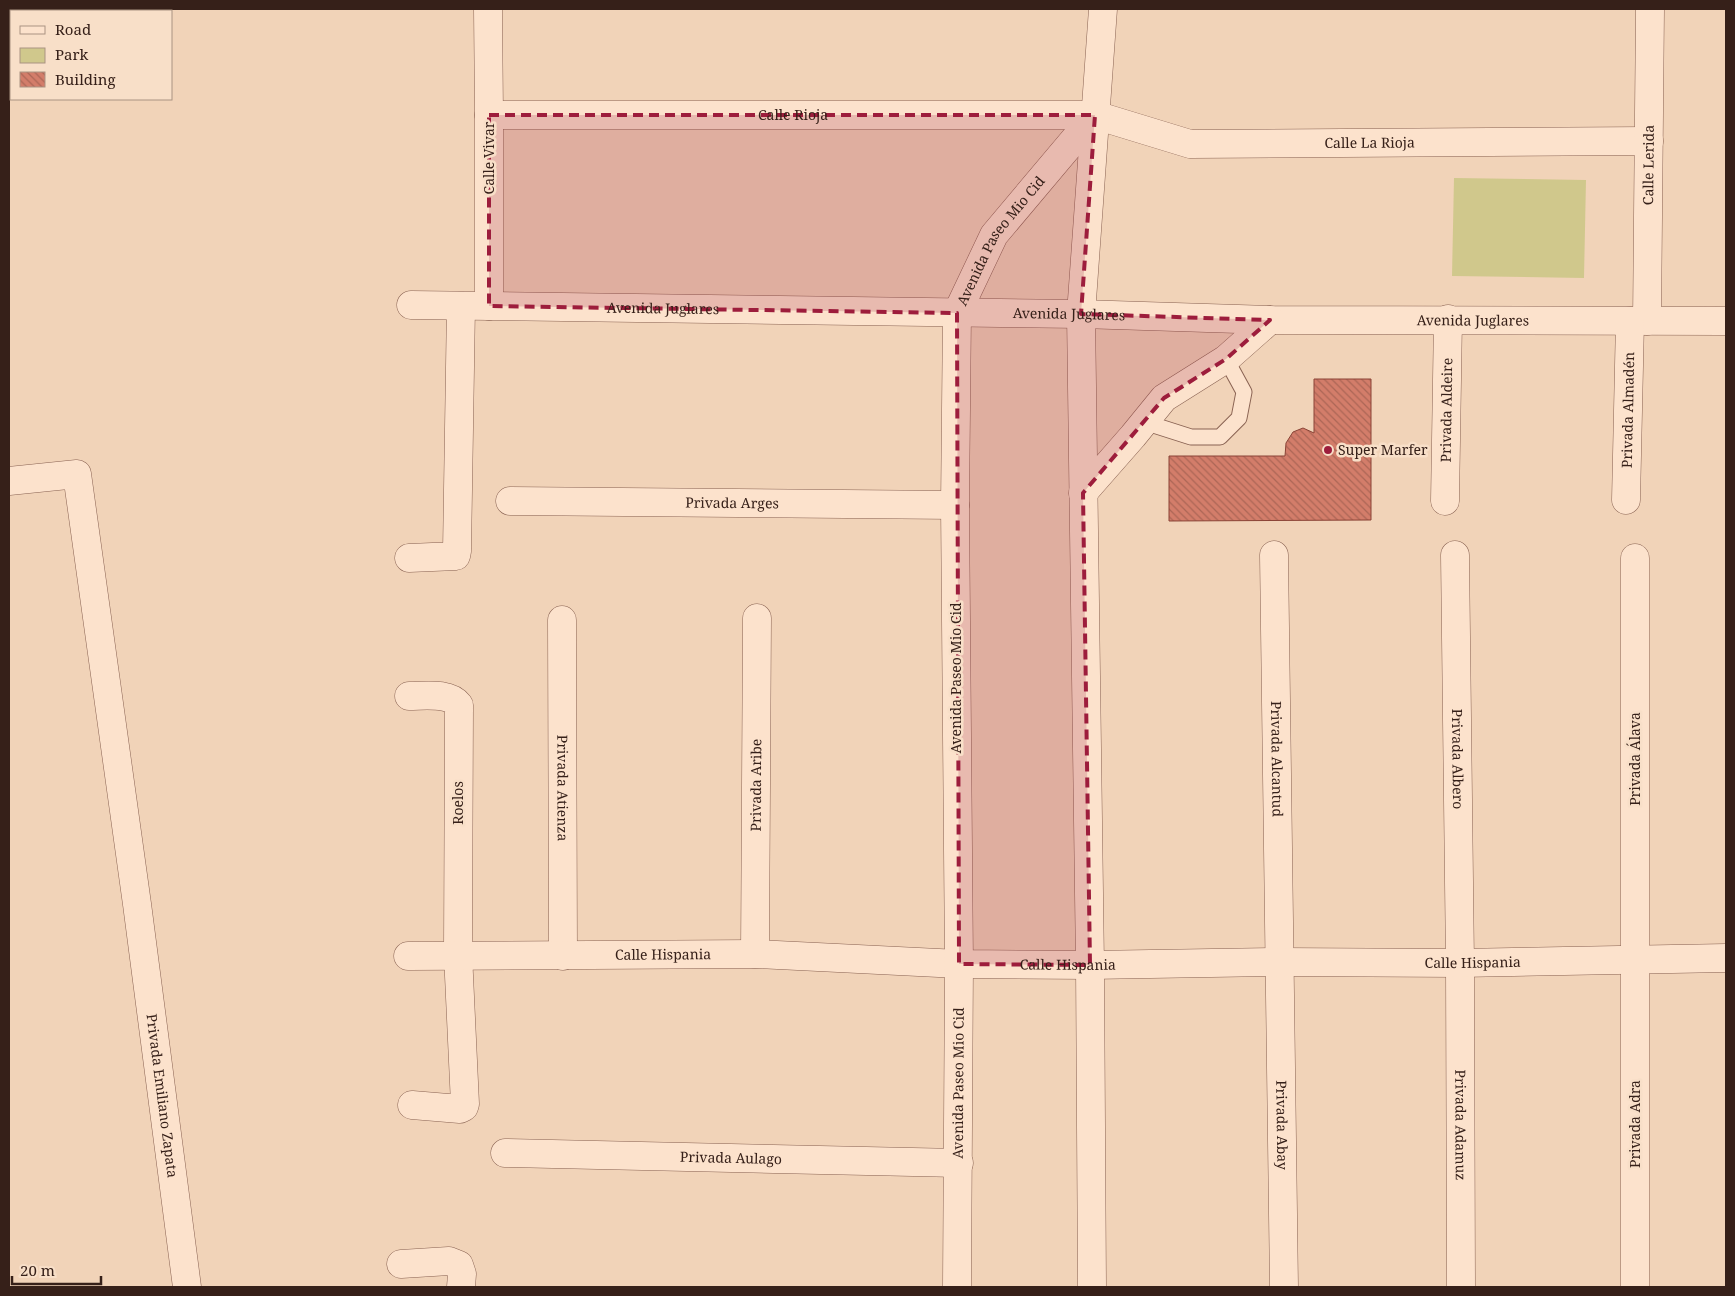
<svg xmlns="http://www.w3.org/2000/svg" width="1735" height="1296" font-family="'Noto Serif',serif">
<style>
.green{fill:#d0c88c}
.building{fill:url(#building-back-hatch);stroke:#8a4336}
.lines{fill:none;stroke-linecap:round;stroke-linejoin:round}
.service-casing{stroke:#896252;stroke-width:17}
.minor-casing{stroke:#896252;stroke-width:29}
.tertiary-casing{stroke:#896252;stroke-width:29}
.service{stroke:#fce2cc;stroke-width:15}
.minor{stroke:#fce2cc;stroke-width:28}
.tertiary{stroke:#fce2cc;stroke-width:28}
.marked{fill:#9d1d3c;fill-opacity:0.2;stroke:#9d1d3c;stroke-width:4;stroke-dasharray:10 6;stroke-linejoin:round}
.poi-dot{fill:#9d1d3c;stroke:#f8dfc8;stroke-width:2}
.labels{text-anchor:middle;stroke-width:5;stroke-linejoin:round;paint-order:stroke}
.street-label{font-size:14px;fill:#362019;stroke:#f8dfc8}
.poi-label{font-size:14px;fill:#362019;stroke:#f8dfc8;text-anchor:start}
</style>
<defs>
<pattern id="building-back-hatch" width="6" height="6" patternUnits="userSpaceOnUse" patternTransform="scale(1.25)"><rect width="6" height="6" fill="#d37d6a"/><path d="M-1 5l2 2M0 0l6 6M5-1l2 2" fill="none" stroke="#ac6656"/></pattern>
</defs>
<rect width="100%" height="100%" fill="#f1d3b8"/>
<path class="green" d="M1454,178L1586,180L1584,278L1452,276Z"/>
<path class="building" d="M1314,379H1371V520L1169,521V456H1285L1286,443L1293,432L1303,428L1314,433Z"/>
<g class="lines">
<defs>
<path id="service" d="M9,84H11
M1144,422L1191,437H1220L1239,418L1244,392L1226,359"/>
<g id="minor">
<path d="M488,9L489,115V306"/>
<path id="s1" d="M489,115H1095L1190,144L1649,141"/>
<path id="s2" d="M411,305L1081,314L1270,320L1726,321"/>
<path id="s3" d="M1647,321L1650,9"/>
<path id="s4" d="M9,481L77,474L137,904L187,1287"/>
<path id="s5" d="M1626,500L1630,321"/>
<path id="s6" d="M510,501L955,505"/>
<path id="s7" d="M1445,501L1448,319"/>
<path id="s8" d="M1274,555L1284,1287"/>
<path id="s9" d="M1455,555L1460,963L1461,1287"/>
<path d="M409,558L456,556L457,551L461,306"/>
<path id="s10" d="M562,620L563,956"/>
<path d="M409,696C425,696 449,692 459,705L458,954L465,1104L464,1107L460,1109L412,1105"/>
<path id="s11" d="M755,954L757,618"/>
<path id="s12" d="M408,956L755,954L959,964L1090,965L1279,962L1460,963L1726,958"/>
<path id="s13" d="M505,1153L959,1163"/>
<path d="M401,1264L449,1261L459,1265L462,1274L461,1287"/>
<path d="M1635,1287V558"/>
</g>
<g id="tertiary">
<path d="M1083,493L1133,436L1164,398L1226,359L1270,320"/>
<path id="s14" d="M957,1287L959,964L955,505L957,313L994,235L1095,115"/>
<path d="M1092,1287L1090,965L1081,314L1103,9"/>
</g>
</defs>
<use href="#service" class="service-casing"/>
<use href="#minor" class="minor-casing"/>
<use href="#tertiary" class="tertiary-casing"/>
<use href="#service" class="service"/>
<use href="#minor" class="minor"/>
<use href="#tertiary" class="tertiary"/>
</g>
<path class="marked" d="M489,115H1095L1081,314L1270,320L1226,359L1164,398L1083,493L1090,965L959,964L957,313L489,306Z"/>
<circle class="poi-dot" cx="1328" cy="450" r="5"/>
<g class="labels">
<g class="street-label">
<text dy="5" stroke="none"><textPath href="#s1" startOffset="304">Calle Rioja</textPath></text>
<text dy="5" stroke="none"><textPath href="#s1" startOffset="885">Calle La Rioja</textPath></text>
<text transform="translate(489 158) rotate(-90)" y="5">Calle Vivar</text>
<text dy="5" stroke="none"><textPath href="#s3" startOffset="156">Calle Lerida</textPath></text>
<text dy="5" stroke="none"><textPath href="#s14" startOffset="1059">Avenida Paseo Mio Cid</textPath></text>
<text dy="5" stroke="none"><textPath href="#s2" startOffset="252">Avenida Juglares</textPath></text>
<text dy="5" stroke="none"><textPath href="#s2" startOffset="658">Avenida Juglares</textPath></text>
<text dy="5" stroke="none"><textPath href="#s2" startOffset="1062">Avenida Juglares</textPath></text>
<text dy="5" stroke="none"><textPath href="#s7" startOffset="91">Privada Aldeire</textPath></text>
<text dy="5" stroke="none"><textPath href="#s5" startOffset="90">Privada Almadén</textPath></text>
<text dy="5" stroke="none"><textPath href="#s6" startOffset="222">Privada Arges</textPath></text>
<text transform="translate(956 678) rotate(-90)" y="5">Avenida Paseo Mio Cid</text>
<text dy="5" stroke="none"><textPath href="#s8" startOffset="204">Privada Alcantud</textPath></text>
<text dy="5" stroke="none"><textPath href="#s9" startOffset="204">Privada Albero</textPath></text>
<text transform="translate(1635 759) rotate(-90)" y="5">Privada Álava</text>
<text dy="5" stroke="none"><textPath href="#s11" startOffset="169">Privada Aribe</textPath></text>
<text dy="5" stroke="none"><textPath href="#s10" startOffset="168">Privada Atienza</textPath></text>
<text transform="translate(458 803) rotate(-90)" y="5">Roelos</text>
<text dy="5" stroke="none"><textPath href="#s12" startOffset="255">Calle Hispania</textPath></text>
<text dy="5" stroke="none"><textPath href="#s12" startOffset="1065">Calle Hispania</textPath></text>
<text dy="5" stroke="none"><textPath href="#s12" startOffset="660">Calle Hispania</textPath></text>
<text dy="5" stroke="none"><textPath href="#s14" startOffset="204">Avenida Paseo Mio Cid</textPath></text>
<text dy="5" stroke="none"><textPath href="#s4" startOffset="696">Privada Emiliano Zapata</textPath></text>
<text transform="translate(1635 1124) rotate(-90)" y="5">Privada Adra</text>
<text dy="5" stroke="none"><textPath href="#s8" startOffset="570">Privada Abay</textPath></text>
<text dy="5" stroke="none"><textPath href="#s9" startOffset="570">Privada Adamuz</textPath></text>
<text dy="5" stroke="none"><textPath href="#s13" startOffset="226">Privada Aulago</textPath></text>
</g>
<g class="poi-label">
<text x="1338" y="455">Super Marfer</text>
</g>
</g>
<rect width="1735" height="1296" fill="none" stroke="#362019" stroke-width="20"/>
<rect x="10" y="10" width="162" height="90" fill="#f8dfc8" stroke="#aa9382"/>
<rect x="20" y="26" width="25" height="8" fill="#fce2cc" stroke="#aa9382"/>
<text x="55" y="35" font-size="15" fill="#362019">Road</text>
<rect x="20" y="48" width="25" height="15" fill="#d0c88c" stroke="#aa9382"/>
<text x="55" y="60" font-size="15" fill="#362019">Park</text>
<rect x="20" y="72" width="25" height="15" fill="url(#building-back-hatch)" stroke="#aa9382"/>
<text x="55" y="85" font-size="15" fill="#362019">Building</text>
<path d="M12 1276v8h89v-8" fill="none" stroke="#362019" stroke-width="2.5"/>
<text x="20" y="1276" font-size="15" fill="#362019" stroke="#f8dfc8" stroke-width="4" paint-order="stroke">20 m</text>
</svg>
